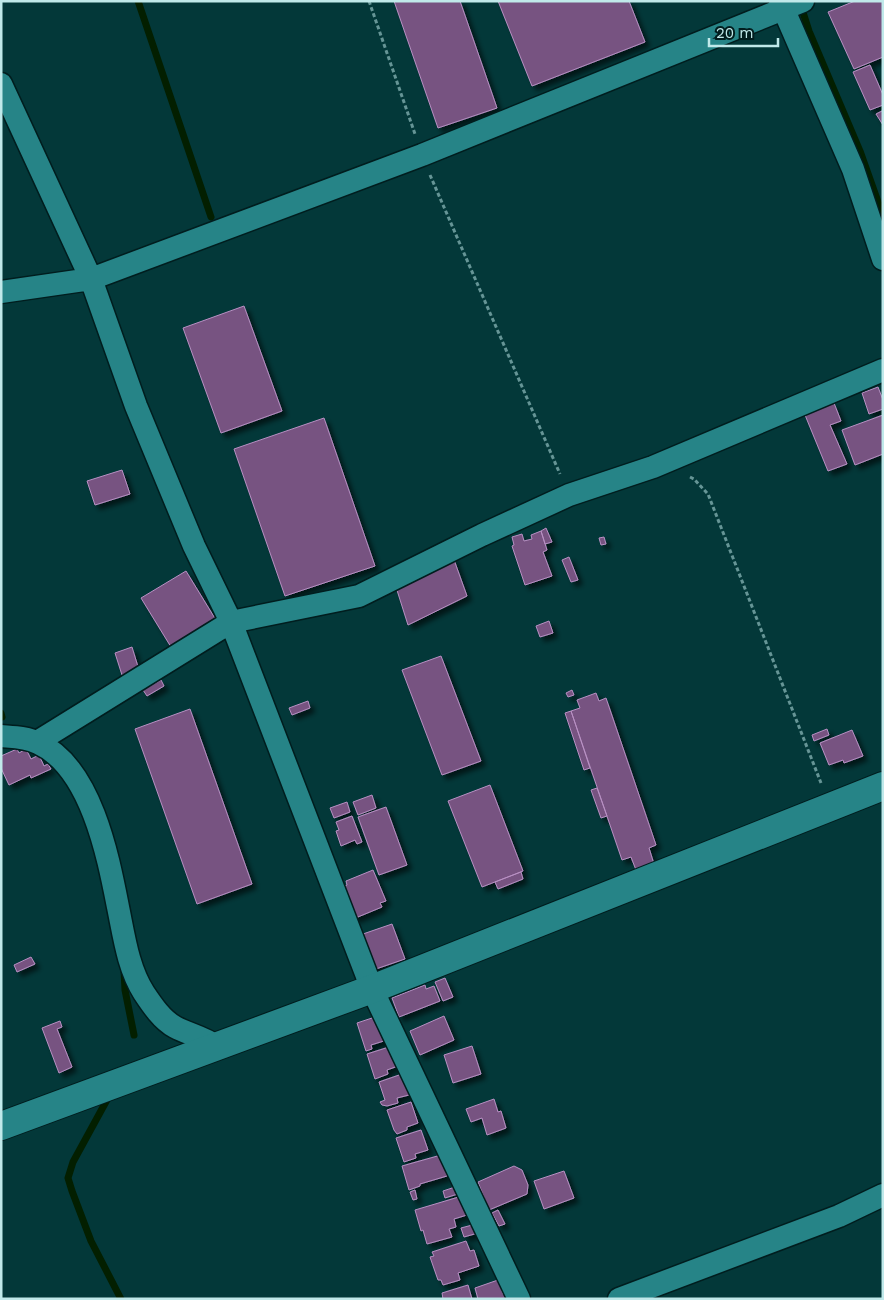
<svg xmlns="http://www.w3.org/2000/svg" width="884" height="1300" font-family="'Work Sans',sans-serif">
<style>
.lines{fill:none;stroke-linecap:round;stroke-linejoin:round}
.stream{stroke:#031f00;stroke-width:7}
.building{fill:#775281;stroke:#b890c3;filter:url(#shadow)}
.street-casing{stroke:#011d1e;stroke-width:25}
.secondary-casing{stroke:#011d1e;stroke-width:30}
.path{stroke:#669596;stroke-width:3;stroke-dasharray:4 2.5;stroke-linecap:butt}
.street{stroke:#268487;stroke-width:22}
.secondary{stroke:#268487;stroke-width:28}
</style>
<defs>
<filter id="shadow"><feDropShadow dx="4.5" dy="4.5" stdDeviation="2.5" flood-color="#0009"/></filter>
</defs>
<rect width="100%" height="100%" fill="#033839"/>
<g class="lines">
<path class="stream" d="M138,1L211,217
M801,6L809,31L860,151L883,216
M1,713L2,717
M124,970L125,990L134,1035
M108,1098L73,1162L68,1178L72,1191L91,1241L121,1299"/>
</g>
<path class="building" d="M394,1H460L497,108L438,128Z
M498,1H629L645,42L532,86Z
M855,1H883V57L854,69L828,12Z
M870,65L883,95V105L870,110L853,72Z
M882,111L883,113V125L876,114Z
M244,306L282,411L221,433L183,328Z
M878,387L883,400V409L869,414L862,393Z
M834,403L841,421L830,425L847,464L828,471L805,415Z
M883,415V454L855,465L842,430Z
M324,418L375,566L285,596L234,449Z
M122,470L130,494L95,505L87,481Z
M546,528L552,542L545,544L541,531Z
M541,531L547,550L543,552L552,576L525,585L512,546L514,545L512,537L522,534L524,541L532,539L531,535Z
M604,537L606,544L601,545L599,538Z
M453,557L467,596L408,625L396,587Z
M569,557L578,580L571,582L562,560Z
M186,571L216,620L171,647L141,598Z
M549,621L553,633L540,637L536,626Z
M132,647L139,670L122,675L115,653Z
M441,656L481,761L442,775L402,670Z
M161,680L164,686L147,696L143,690Z
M572,690L574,695L568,697L566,693Z
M596,693L599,701L606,698L656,845L649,848L654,864L636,870L631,857L622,860L571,711L580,708L577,700Z
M308,701L310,708L292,715L289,708Z
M190,709L252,884L197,904L135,729Z
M571,711L590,768L584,770L565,713Z
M827,729L829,735L814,741L812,735Z
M852,730L863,756L844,763L843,760L829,765L820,743Z
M17,749L19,753L26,749L31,759L39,755L44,766L48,764L51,769L31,778L30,775L9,785L1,768V756Z
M490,785L523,871L482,887L448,801Z
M597,788L607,816L601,818L591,790Z
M372,795L376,808L358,815L353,802Z
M347,802L350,812L334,818L330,808Z
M386,807L407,865L379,875L358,817Z
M352,816L362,842L357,844L355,840L341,846L336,831L339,830L336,822Z
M373,870L386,901L380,903L382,907L353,919L341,888L347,885L346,881Z
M521,872L523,879L498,889L495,882Z
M392,924L405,959L373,970L360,935Z
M31,957L35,964L17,972L14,965Z
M445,978L453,997L443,1001L435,982Z
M425,985L426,989L434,986L440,1001L399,1017L392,998Z
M444,1016L454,1040L420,1055L410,1031Z
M375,1017L387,1040L371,1045L372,1049L366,1051L357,1023Z
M60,1021L62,1027L57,1029L72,1067L59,1073L42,1028Z
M392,1046L398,1066L387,1070L388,1074L375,1079L367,1054Z
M472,1046L481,1074L453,1083L444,1055Z
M402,1074L409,1095L397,1098L398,1103L387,1106L382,1105L380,1102L385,1100L379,1082Z
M494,1099L498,1112L501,1111L506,1128L487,1135L482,1118L471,1122L466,1109Z
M411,1102L418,1123L407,1127V1130L397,1134L394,1130L387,1110Z
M421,1130L428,1150L415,1154L416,1158L404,1162L396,1138Z
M441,1155L447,1176L420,1184V1186L409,1190L402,1166Z
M514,1166L522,1170L528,1185L527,1194L489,1210L478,1182Z
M564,1171L574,1198L544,1209L534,1181Z
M458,1186L461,1193L445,1198L443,1191Z
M415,1190L417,1199L413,1200L410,1192Z
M462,1196L467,1215L454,1219L456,1227L449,1229L452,1237L427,1244L423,1230L421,1231L415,1210Z
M498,1210L505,1224L499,1226L492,1213Z
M476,1224L478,1233L464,1237L461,1228Z
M466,1241L470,1251L474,1250L479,1266L458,1273L460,1280L443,1285L441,1280H438L430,1257L434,1256L432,1252Z
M498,1280L503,1294H506L509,1299H478L475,1288Z
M468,1285L472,1299H443L442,1293Z"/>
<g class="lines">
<defs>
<path id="street" d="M780,1L853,169L883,259
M1,84L91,279L136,406L194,546L231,622L372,989L519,1299
M1,292L91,279L422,155L803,1
M1,736C13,737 27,737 38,743C91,767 108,856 118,907C124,936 128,968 144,993C152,1005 162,1020 175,1027C188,1034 203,1037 216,1046
M37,742L231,622L359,596L482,535L569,495L653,467L883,370
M619,1299L839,1216L883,1195"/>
<path id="secondary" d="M1,1126L372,989L883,786"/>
</defs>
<use href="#street" class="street-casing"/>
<use href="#secondary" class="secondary-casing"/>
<path class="path" d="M369,1L415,134
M430,175L560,474
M690,477L694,479L708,494L821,783"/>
<use href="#street" class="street"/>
<use href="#secondary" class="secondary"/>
</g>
<rect width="884" height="1300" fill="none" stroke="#c0e9ea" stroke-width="5"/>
<path d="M709 38v8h69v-8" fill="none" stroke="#c0e9ea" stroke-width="2.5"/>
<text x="716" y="38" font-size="15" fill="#c0e9ea" stroke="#011d1e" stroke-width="4" paint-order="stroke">20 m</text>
</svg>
